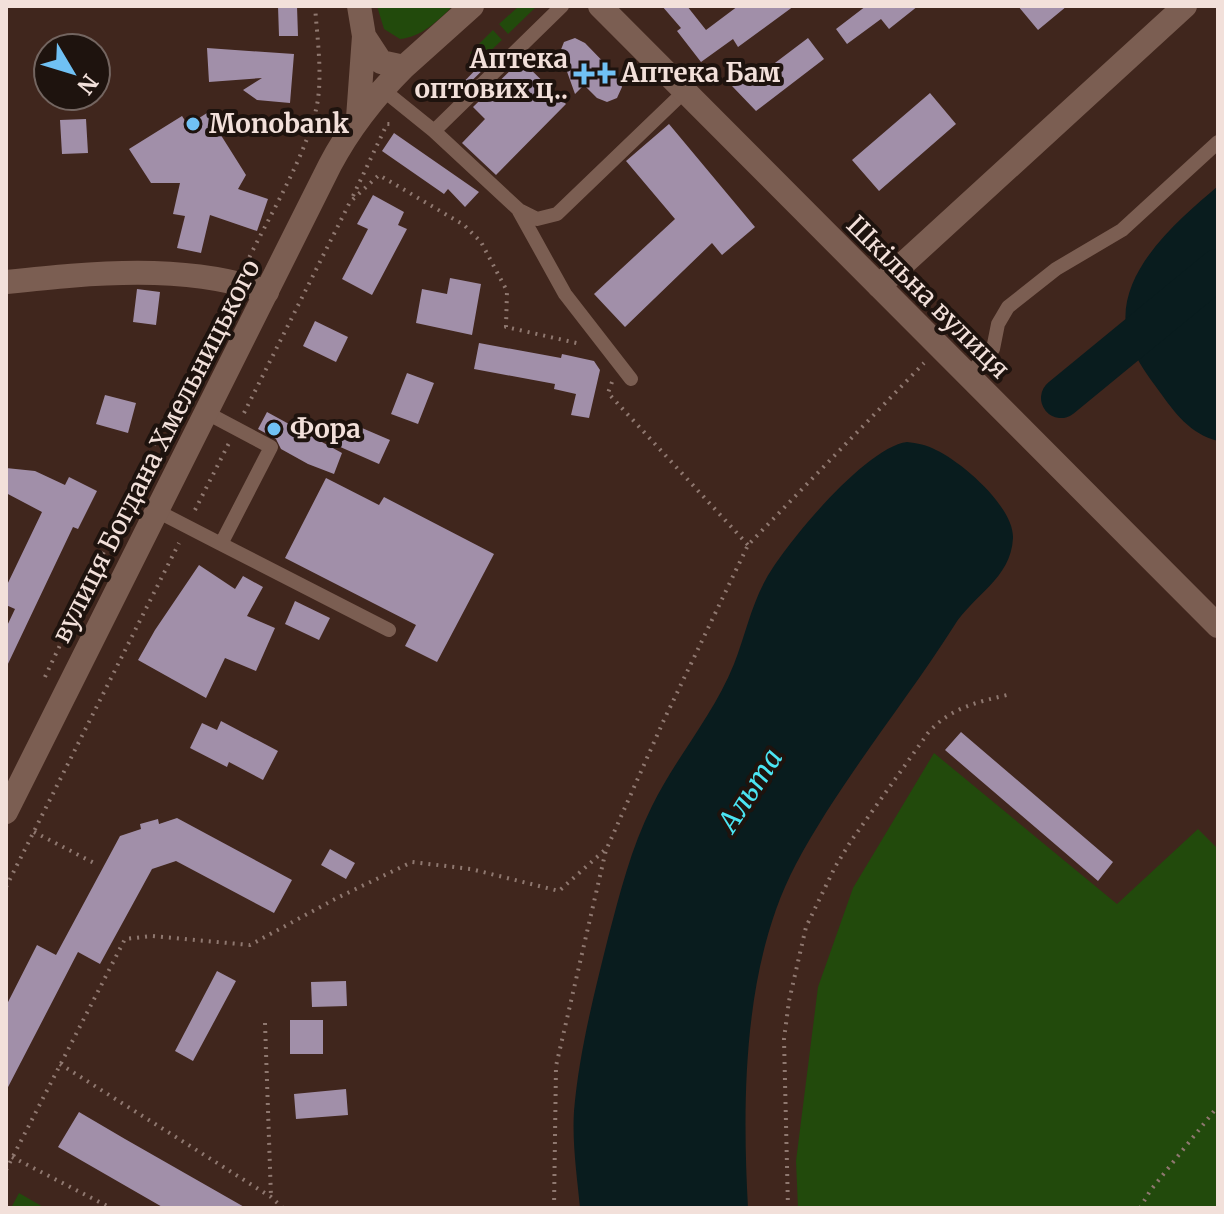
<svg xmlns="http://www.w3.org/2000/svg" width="1224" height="1214" font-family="Merriweather,serif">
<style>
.green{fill:#224a0c}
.water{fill:#091c1e}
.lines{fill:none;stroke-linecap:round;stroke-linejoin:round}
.river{stroke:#091c1e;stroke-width:40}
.building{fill:#a18fa9}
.path{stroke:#8f7870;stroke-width:4;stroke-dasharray:2 6;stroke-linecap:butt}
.service{stroke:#7b5e52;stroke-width:14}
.minor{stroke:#7b5e52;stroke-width:24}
.secondary{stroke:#7b5e52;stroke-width:24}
.poi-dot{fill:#70c1f4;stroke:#1e130e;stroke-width:3}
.labels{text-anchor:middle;stroke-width:8;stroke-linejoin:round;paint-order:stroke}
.poi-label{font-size:26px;font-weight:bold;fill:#f2e0da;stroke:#1e130e;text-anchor:start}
.street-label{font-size:26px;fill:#f2e0da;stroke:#1e130e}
.water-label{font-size:28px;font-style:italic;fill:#4be4f2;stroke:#1e130e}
</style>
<rect width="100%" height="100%" fill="#40261d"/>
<path class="green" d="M377,6H453C437,21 422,37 400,39L384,29Z
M519,6H537L508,34L499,24Z
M493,30L502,40L479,62L470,53Z
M934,753L1117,904L1198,829L1218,849V1208H798L796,1161L818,987L853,888Z
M19,1193L45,1208H11Z"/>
<path class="water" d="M1218,186V441C1190,434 1175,413 1159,391C1148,376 1137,361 1130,343C1107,279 1176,222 1218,186Z
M907,442C917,443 927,445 936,450C962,462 1014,507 1013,538C1011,579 973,595 954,626C903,706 841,780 796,864C743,964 742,1098 748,1208H580C577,1176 572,1143 574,1111C579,1053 594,994 608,938C620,893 631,848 652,806C676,757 713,716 734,664C745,636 751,606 766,579C786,543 866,447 907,442Z"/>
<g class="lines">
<path class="river" d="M1061,398L1218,269"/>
</g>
<path class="building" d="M278,6H297L298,36H279Z
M662,6H687L706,30L738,6H794L738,47L733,39L701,62L677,31L681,28Z
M866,6H918L889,29L881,19L847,44L836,29Z
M1018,6H1067L1038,30Z
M575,38L585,43L618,77L622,87L617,98L607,102L597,98L584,85L575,94L560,52L564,42Z
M808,38L824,59L756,111L732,86L748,71L755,78Z
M207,48L294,54L290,103L257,100L243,90L262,78L209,82Z
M521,60L566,104L496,175L462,143L485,119L473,107Z
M484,61L488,65L459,93L456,90Z
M930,93L956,124L879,191L852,160Z
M207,113L246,175L238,189L268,199L257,231L210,215L201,253L177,248L185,216L173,214L180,183H151L129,149L182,116L188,125Z
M86,119L88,153L62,154L60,120Z
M669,124L755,227L722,255L712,243L625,327L594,294L675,219L626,161Z
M394,133L430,158L479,192L465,207L448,189L444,194L382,151Z
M373,195L404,212L398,225L407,229L372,295L342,279L368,229L357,224Z
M450,278L481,284L472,335L416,323L422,289L447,294Z
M137,289L160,292L156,325L133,322Z
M315,321L348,337L336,362L303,346Z
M479,343L561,358L562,354L594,361L600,370L589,418L571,415L576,394L554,389L555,384L474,369Z
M407,373L434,383L418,424L391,414Z
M105,395L136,403L128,433L96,424Z
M267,412L342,453L334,474L308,464L281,449L276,439L258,429Z
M348,422L390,440L379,464L338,446Z
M6,468L35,471L65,485L69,477L97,491L78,529L73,527L6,668V628L15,609L6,605V587L42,512L6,493Z
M326,478L379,505L384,497L494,554L437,662L405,646L416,625L285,558Z
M199,565L235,589L243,576L263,587L247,616L275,628L256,671L225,658L206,698L138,660L155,630Z
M295,601L330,618L319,640L285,624Z
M221,721L278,751L263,780L229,762L227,767L190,748L202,723L217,730Z
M961,732L1113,862L1098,881L945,750Z
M177,818L292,880L274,913L176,861L152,869L100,964L78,952L6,1091V1006L37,945L56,955L120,836L141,829L140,824L158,819L159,824Z
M330,849L355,863L346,879L321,865Z
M217,971L236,981L193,1061L175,1051Z
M346,981L347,1006L312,1007L311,982Z
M290,1020H323V1054H290Z
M346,1089L348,1115L296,1119L294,1094Z
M79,1112L125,1139L246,1208H164L58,1147Z"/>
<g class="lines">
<path class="path" d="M353,196L387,124H394
M246,264C268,218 311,148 318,99C322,69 317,36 315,6
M612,382L608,393L748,545
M244,413L350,202L379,175L464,225L481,242L507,291L506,327L581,344
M195,510L229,443
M45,677L157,439L225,304
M34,832L96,864
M6,887L179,543
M265,1023L271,1197
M60,1064L271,1197L283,1208
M12,1157L111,1208
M6,1170L125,939L152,936L250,945L337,898L412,862L471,869L559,891L607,848L663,722L748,545L924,363
M554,1208L556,1066L606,850
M788,1208L784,1039L789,1001L806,927L835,867L851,841L928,733C951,707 978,702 1011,694
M1140,1208L1150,1191L1218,1106"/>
<path class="service" d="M382,89L434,131L519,210L537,219L557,214L685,91
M434,131L562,6
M519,211L565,294L631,379
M967,376L993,349L998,324L1008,307L1056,269L1122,230L1218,142
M157,511L221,544L271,447L207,413
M221,544L389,630"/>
<path class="minor" d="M6,282C91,273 185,263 267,292
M879,286L1185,6"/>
<path class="secondary" d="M359,6L364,36L381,62L404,67L472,6
M600,6L1218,626
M358,118L364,36
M6,812L330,165C350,127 374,97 404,67"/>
</g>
<g class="poi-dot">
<path d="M601 61h8v8h8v8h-8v8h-8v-8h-8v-8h8z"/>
<path d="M580 62h8v8h8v8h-8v8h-8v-8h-8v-8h8z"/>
<circle cx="193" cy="124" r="8"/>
<circle cx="274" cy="429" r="8"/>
</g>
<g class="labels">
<g class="poi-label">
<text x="568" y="68" text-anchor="end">Аптека<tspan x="568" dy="30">оптових ц‥</tspan></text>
<text x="621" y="82">Аптека Бам</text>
<text x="209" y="133">Monobank</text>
<text x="290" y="438">Фора</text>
</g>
<g class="street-label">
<text transform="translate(928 297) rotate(45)" y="9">Шкільна вулиця</text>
<text transform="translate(156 451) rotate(-63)" y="9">вулиця Богдана Хмельницького</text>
</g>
<g class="water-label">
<text transform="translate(750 790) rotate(-57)" y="10">Альта</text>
</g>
</g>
<rect width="1224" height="1214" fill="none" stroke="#f2e0da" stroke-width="16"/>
<g transform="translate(72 72) rotate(128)"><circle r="38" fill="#1e130e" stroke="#736560" stroke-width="2"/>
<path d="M0-6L14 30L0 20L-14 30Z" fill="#70c1f4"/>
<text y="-12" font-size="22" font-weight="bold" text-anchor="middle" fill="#f2e0da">N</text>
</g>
</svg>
